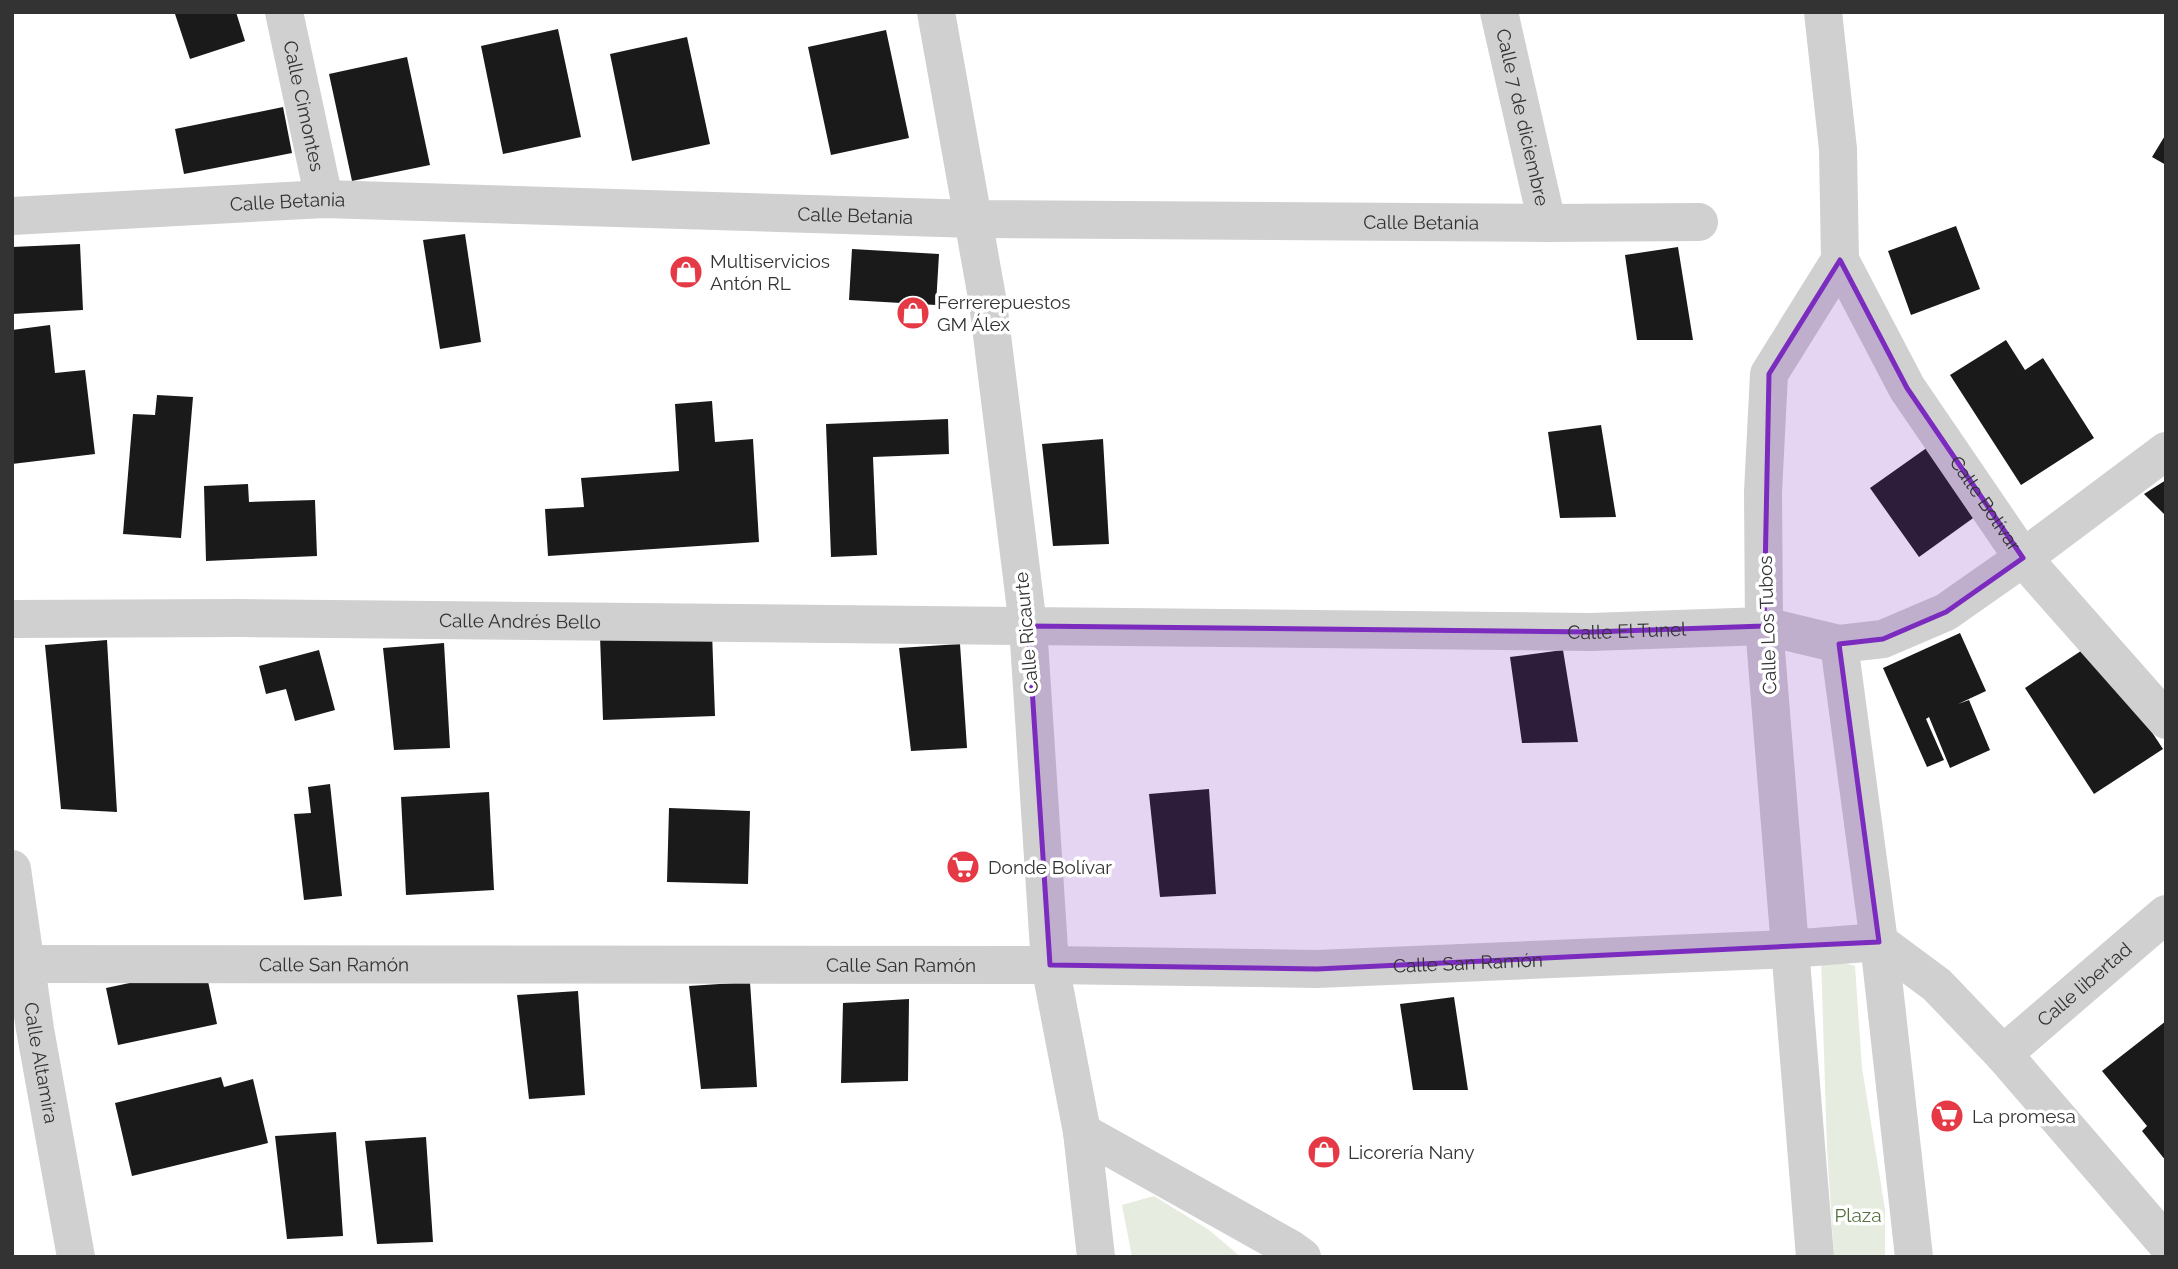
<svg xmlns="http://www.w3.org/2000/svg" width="2178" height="1269" font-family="Raleway,sans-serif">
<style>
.green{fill:#e6ecdf}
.building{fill:#1a1a1a}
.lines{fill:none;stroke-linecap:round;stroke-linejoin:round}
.minor{stroke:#d0d0d0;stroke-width:38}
.tertiary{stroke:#d0d0d0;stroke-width:38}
.marked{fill:#7b2cbf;fill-opacity:0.2;stroke:#7b2cbf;stroke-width:5;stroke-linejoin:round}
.labels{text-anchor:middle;stroke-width:7;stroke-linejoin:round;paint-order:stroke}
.street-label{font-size:19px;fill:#333;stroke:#fff}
.poi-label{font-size:19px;fill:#333;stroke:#fff;text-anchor:start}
.park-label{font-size:19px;fill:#56703f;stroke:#fff}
</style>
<rect width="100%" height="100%" fill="#fff"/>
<path class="green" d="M1821,957L1855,966L1862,1068L1885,1209V1257H1834L1827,1148Z
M1154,1196L1209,1230L1241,1257H1132L1122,1205Z"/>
<path class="building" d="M180,12H236L245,41L190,59L175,14Z
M558,29L581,137L503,154L481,46Z
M886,30L909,138L831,155L808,47Z
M687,37L710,144L632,161L610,54Z
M407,57L430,165L352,181L329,74Z
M283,107L292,153L184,174L175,129Z
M2166,134V165L2152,157Z
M1956,226L1980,289L1911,315L1888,251Z
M465,234L481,342L440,349L423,240Z
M80,244L83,310L12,314V247Z
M1678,247L1693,340H1637L1625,255Z
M852,249L939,254L936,305L849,300Z
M50,325L55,373L85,370L95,454L12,464V330Z
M2006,340L2025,370L2043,358L2094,438L2021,485L1950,375Z
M157,395L193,397L181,538L123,534L133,414L155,415Z
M712,401L715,442L753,439L759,542L548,556L545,509L584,507L581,478L679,471L675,404Z
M948,419L949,454L873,457L877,555L831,557L826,424Z
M1601,425L1616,517L1560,518L1548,432Z
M1103,439L1109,544L1053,546L1042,444Z
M1928,447L1976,516L1919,557L1870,488Z
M2166,480V516L2144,494Z
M248,484L249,502L315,500L317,556L206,561L204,486Z
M712,632L715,716L603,720L600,636Z
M1960,633L1986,691L1958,704L1969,700L1990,750L1950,768L1929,717L1926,719L1944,760L1927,767L1883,668Z
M107,640L117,812L61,809L45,645Z
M444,643L450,748L394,750L383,648Z
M2093,643L2163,749L2094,794L2025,688Z
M960,644L967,748L911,751L899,648Z
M319,650L335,710L295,721L286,689L266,694L259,666Z
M1563,650L1578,742L1522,743L1510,657Z
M330,784L342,896L304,900L294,814L311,813L308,787Z
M1209,789L1216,894L1160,897L1149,794Z
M489,792L494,890L406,895L401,797Z
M669,808L750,811L748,884L667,882Z
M205,967L217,1024L118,1045L106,988Z
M750,982L757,1087L701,1089L689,986Z
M578,991L585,1095L529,1099L517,995Z
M1454,997L1468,1090H1413L1400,1004Z
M909,999L908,1081L841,1083L843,1003Z
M2166,1021V1161L2142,1131L2147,1126L2102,1071Z
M221,1077L224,1087L253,1079L268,1143L132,1176L115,1103Z
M336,1132L343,1236L287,1239L275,1136Z
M426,1137L433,1242L377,1244L365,1141Z"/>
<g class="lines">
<g class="minor">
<path id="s1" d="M284,12L324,199"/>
<path id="s2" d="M1499,12L1547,223"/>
<path id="s3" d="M12,216L324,199L974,219L1547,223L1699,222"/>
<path id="s4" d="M1840,260L1907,388L2023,558L2166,720"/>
<path id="s5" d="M12,619L241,618L1028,626L1050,965L1082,1132L1096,1257"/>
<path d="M1839,644L1879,942L1914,1257"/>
<path id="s6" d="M12,869L35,1029L76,1257"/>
<path id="s7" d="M12,964L1050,965L1317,969L1789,949L1879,942L1937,985L2003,1054L2166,1243"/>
<path id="s8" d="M2003,1054L2166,914"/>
<path d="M1082,1132L1291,1249L1302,1257"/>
<path d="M1815,1257L1764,626L1763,492L1769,374L1840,260L1838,149L1823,12"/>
</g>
<path class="tertiary" id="s9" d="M936,12L988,303L1028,626L1591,632L1764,626L1839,644L1883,639L1946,612L2023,558L2166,451"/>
</g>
<path class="marked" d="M1840,260L1907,388L2023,558L1946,612L1883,639L1839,644L1879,942L1317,969L1050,965L1028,626L1591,632L1764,626L1769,374Z"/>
<defs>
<symbol id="shop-disc" viewBox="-11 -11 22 22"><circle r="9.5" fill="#e63946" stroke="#fff"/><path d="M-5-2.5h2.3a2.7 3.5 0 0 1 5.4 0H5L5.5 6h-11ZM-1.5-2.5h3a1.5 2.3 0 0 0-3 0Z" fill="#fff"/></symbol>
<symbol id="supermarket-disc" viewBox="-11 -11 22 22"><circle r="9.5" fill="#e63946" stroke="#fff"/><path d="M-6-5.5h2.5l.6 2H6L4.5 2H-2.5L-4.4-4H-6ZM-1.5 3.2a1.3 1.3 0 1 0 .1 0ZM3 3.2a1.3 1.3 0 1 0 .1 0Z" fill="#fff"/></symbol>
</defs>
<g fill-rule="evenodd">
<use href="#shop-disc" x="667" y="253" width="38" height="38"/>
<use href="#shop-disc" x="894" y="294" width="38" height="38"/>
<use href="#supermarket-disc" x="944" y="848" width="38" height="38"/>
<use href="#supermarket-disc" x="1928" y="1097" width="38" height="38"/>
<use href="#shop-disc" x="1305" y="1133" width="38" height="38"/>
</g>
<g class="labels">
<g class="street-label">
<text dy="7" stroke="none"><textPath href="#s1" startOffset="96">Calle Cimontes</textPath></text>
<text dy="7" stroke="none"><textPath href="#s2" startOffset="108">Calle 7 de diciembre</textPath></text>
<text dy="7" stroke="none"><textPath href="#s3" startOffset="276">Calle Betania</textPath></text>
<text dy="7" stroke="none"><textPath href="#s3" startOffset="844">Calle Betania</textPath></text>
<text dy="7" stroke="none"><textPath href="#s3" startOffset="1410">Calle Betania</textPath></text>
<text dy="7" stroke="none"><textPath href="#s4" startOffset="284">Calle Bolívar</textPath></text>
<text dy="7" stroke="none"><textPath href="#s5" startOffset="508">Calle Andrés Bello</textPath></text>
<text transform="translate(1767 625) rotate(-92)" y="7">Calle Los Tubos</text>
<text dy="7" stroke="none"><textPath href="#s9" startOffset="1220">Calle El Tunel</textPath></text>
<text transform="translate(1026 633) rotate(-95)" y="7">Calle Ricaurte</text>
<text dy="7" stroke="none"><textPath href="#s7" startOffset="1456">Calle San Ramón</textPath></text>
<text dy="7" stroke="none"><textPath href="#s7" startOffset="322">Calle San Ramón</textPath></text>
<text dy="7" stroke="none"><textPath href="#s7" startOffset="889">Calle San Ramón</textPath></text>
<text dy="7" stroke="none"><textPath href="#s8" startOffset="107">Calle libertad</textPath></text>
<text dy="7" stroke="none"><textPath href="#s6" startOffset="196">Calle Altamira</textPath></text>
</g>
<g class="poi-label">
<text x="710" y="268">Multiservicios<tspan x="710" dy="22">Antón RL</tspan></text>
<text x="937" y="309">Ferrerepuestos<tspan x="937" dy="22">GM Álex</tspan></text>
<text x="988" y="874">Donde Bolívar</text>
<text x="1972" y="1123">La promesa</text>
<text x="1348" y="1159">Licorería Nany</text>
</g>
<g class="park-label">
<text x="1858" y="1222">Plaza</text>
</g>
</g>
<rect width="2178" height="1269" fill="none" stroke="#333333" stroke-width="28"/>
</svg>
